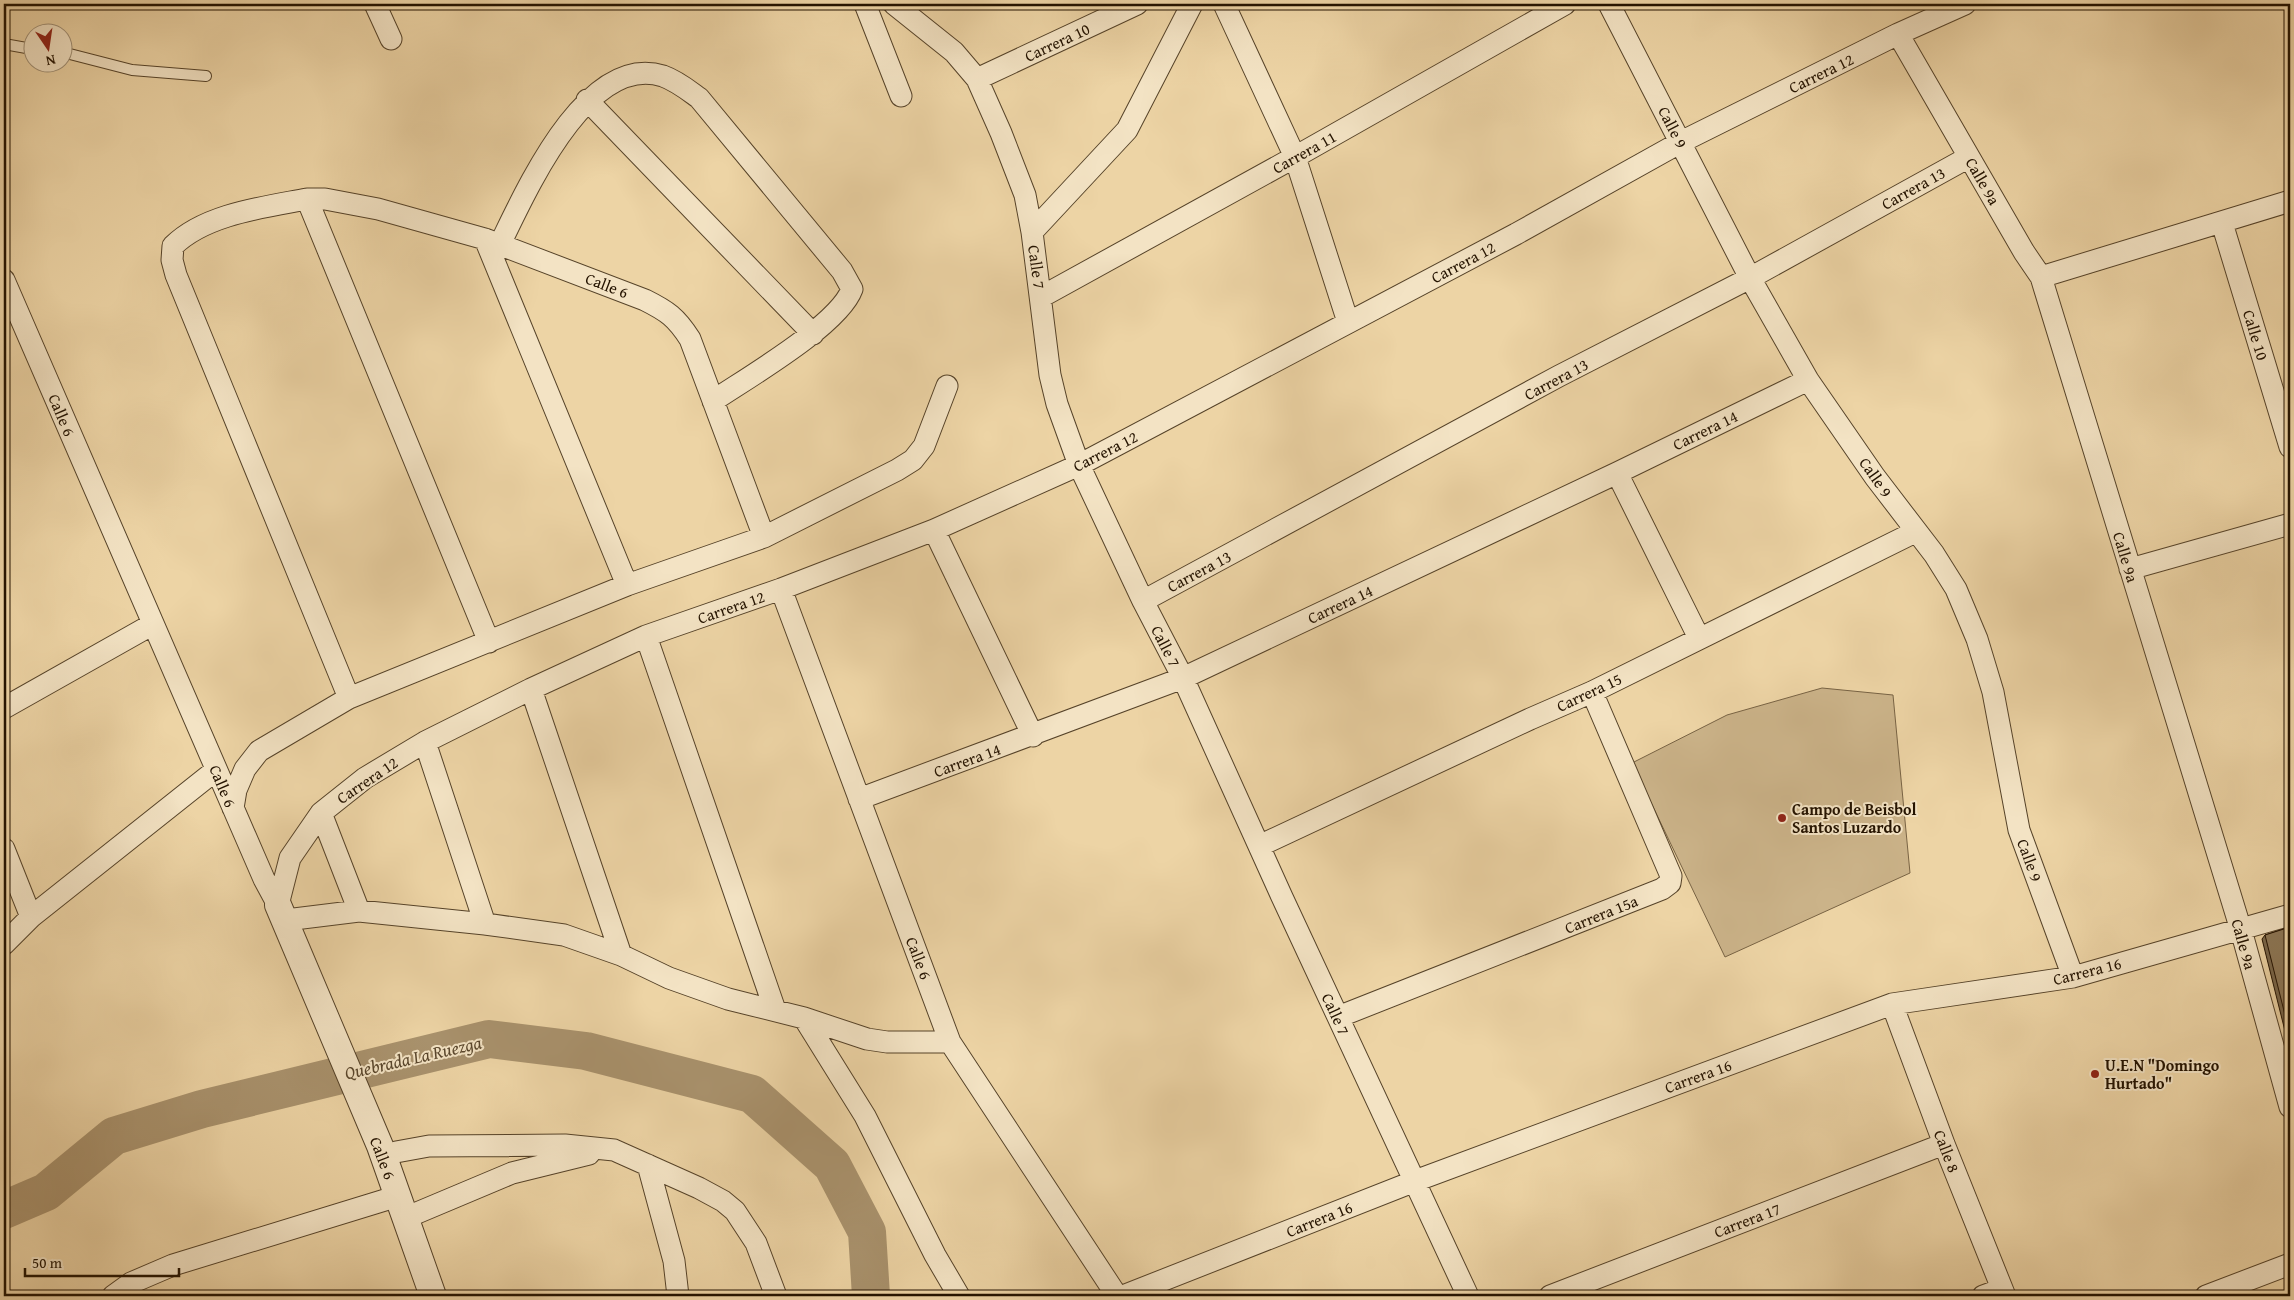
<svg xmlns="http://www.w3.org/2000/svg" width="2294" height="1300" font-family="'Gentium Book Plus',serif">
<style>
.green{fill:#cbb389;stroke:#786344}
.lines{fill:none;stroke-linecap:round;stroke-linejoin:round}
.river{stroke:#a9926d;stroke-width:38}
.service-casing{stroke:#564329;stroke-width:12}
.minor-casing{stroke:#564329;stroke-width:23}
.tertiary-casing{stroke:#564329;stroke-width:28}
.service{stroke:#f3e3c4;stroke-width:10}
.minor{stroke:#f3e3c4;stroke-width:21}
.tertiary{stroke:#f3e3c4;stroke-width:26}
.wall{fill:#79664a;stroke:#241300}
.building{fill:#8d7756;stroke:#241300}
.poi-dot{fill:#8f2418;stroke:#f3e3c4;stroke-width:2}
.labels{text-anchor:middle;stroke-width:4;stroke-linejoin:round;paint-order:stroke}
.street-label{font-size:16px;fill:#241300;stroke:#f3e3c4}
.poi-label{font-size:16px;font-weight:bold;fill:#241300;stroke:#f3e3c4;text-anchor:start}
.water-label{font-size:18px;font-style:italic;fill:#59462c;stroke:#f3e3c4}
</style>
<rect width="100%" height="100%" fill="#edd4a5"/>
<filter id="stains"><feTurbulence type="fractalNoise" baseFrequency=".004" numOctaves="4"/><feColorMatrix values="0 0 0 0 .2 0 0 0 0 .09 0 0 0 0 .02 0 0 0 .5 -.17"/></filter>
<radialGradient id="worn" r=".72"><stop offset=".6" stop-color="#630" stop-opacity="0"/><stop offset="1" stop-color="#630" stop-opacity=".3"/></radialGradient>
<path class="green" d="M1822,688L1893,695L1910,873L1725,957L1632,763L1727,715Z"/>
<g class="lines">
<path class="river" d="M4,1210L46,1192L114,1136L202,1109L489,1039L586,1051L752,1094L832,1165L867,1232L871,1296"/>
<defs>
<path id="service" d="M4,44L32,49
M62,52L132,70L206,76"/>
<path id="minor" d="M375,4L391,39
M865,4L901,96
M894,4L954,52L977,79L1001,133L1025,195L1032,232L1050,375L1057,404L1079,465L1143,601L1183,678L1282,897L1468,1296
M1224,4L1295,157L1348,322
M1609,4L1750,278L1808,380L1875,477L1934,554L1956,589L1977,639L1993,692L2019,830L2073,977
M1898,34L2024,252L2041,277L2241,930L2290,1107
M977,79L1137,4
M587,100L813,334
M307,199H325L378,209L485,239L645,300C667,311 676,317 690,339L764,537
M2222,223L2290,447
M1032,232L1127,130L1192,4
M485,239L627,585
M500,244C526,191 587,52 663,76C677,81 688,90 699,98L842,271L852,289C839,325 747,378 713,401
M2041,277L2290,201
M4,280L264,879L278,905
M1041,297L1295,157L1565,4
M1617,473L1699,638
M934,530L1033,736
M2130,569L2290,524
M781,589L950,1042L1117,1296
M1143,601L1559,376L1750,278L1969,157
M646,636L775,1010
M531,689L621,955
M349,698L176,275L172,260L173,246C205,214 265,207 307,199L489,642
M4,708L153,624
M425,742L485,924
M859,799L1183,678L1617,473L1808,380
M233,808L236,790L245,769L259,751L349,698L627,585L764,537L897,470L913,460L924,446L947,386
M321,813L359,911
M1259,846L1530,719L1592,692L1915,532
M4,849L31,917L4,944
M278,905L290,858L321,813L365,778L425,742L531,689L646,636L781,589L934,530L1079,465L1516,234L1681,142L1898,34L1965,4
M31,917L216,770
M286,920L359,911L485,924L564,935L621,955L669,978L728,999L804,1018L867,1039L887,1042H950
M1892,1004L1944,1144L2005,1296
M1338,1017L1662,889L1670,883L1671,876L1592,692
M804,1018L865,1116L935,1255L959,1296
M384,1159L396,1152L429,1146L565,1145L614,1150L699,1188L723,1201L735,1211L756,1243L776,1296
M648,1165L674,1261L678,1296
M405,1218L512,1173L589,1154
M113,1296L131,1283L173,1265L398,1196
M1123,1296L1415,1181L1892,1004L2073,977L2290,915
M1550,1296L1944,1144
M1983,1296L2002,1289
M2206,1296L2290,1264"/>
<path id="tertiary" d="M278,905L380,1146L433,1296"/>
</defs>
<use href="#service" class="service-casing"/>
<use href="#minor" class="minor-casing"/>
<use href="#tertiary" class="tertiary-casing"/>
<use href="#service" class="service"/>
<use href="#minor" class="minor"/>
<use href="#tertiary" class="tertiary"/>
</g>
<path class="wall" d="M2290,927V1051L2262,939L2265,935Z"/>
<path class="building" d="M2290,927V1035L2265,935Z"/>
<g class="poi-dot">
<circle cx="1782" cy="818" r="5"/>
<circle cx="2095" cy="1074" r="5"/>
</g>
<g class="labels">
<g class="street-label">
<text transform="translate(1057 42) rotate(-25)" y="6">Carrera 10</text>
<text transform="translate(1821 73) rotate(-26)" y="6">Carrera 12</text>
<text transform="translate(1673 127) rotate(63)" y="6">Calle 9</text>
<text transform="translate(1304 152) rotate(-29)" y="6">Carrera 11</text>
<text transform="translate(1983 181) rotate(60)" y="6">Calle 9a</text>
<text transform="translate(1913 188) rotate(-29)" y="6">Carrera 13</text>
<text transform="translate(1463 262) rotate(-28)" y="6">Carrera 12</text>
<text transform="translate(1037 267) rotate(82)" y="6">Calle 7</text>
<text transform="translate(607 285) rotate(21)" y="6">Calle 6</text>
<text transform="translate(2256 335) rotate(73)" y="6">Calle 10</text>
<text transform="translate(1556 379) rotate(-28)" y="6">Carrera 13</text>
<text transform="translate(62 415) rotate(67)" y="6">Calle 6</text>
<text transform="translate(1705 430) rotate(-26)" y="6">Carrera 14</text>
<text transform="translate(1105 451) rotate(-27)" y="6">Carrera 12</text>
<text transform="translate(1876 477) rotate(55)" y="6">Calle 9</text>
<text transform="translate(2126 557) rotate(73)" y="6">Calle 9a</text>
<text transform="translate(1199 571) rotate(-28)" y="6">Carrera 13</text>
<text transform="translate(1340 604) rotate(-25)" y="6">Carrera 14</text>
<text transform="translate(731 607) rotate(-19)" y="6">Carrera 12</text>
<text transform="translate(1166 646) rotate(63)" y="6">Calle 7</text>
<text transform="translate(1589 692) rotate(-25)" y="6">Carrera 15</text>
<text transform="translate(967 760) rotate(-20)" y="6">Carrera 14</text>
<text transform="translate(367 780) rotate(-34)" y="6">Carrera 12</text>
<text transform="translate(223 786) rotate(67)" y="6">Calle 6</text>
<text transform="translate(2030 860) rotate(70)" y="6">Calle 9</text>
<text transform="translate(1601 914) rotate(-22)" y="6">Carrera 15a</text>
<text transform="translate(2244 944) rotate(74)" y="6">Calle 9a</text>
<text transform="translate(919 958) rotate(69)" y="6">Calle 6</text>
<text transform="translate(2087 971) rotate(-14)" y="6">Carrera 16</text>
<text transform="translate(1336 1014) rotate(65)" y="6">Calle 7</text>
<text transform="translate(1698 1076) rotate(-20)" y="6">Carrera 16</text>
<text transform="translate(1947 1151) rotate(69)" y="6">Calle 8</text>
<text transform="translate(383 1158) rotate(69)" y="6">Calle 6</text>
<text transform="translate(1319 1219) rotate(-22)" y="6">Carrera 16</text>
<text transform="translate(1747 1220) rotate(-21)" y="6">Carrera 17</text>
</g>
<g class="poi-label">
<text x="1792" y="815">Campo de Beisbol<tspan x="1792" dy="18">Santos Luzardo</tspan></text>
<text x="2105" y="1071">U.E.N "Domingo<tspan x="2105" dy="18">Hurtado"</tspan></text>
</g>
<g class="water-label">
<text transform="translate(413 1058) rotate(-13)" y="6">Quebrada La Ruezga</text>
</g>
</g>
<rect width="2294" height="1300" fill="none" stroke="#edd4a5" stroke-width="20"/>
<rect x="5" y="5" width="2284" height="1290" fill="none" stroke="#241300" stroke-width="2.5"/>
<rect x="10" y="10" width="2274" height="1280" fill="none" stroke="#241300"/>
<g transform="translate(48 48) rotate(167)"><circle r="24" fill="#f3e3c4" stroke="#a09076"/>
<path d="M0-4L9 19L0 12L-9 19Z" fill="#8f2418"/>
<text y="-8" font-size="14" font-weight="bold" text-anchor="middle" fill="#241300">N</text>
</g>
<path d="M25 1268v8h154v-8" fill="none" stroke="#241300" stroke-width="2.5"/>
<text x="32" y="1268" font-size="15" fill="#241300" stroke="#f3e3c4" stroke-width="4" paint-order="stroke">50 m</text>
<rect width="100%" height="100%" filter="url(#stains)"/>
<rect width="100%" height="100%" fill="url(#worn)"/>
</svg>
